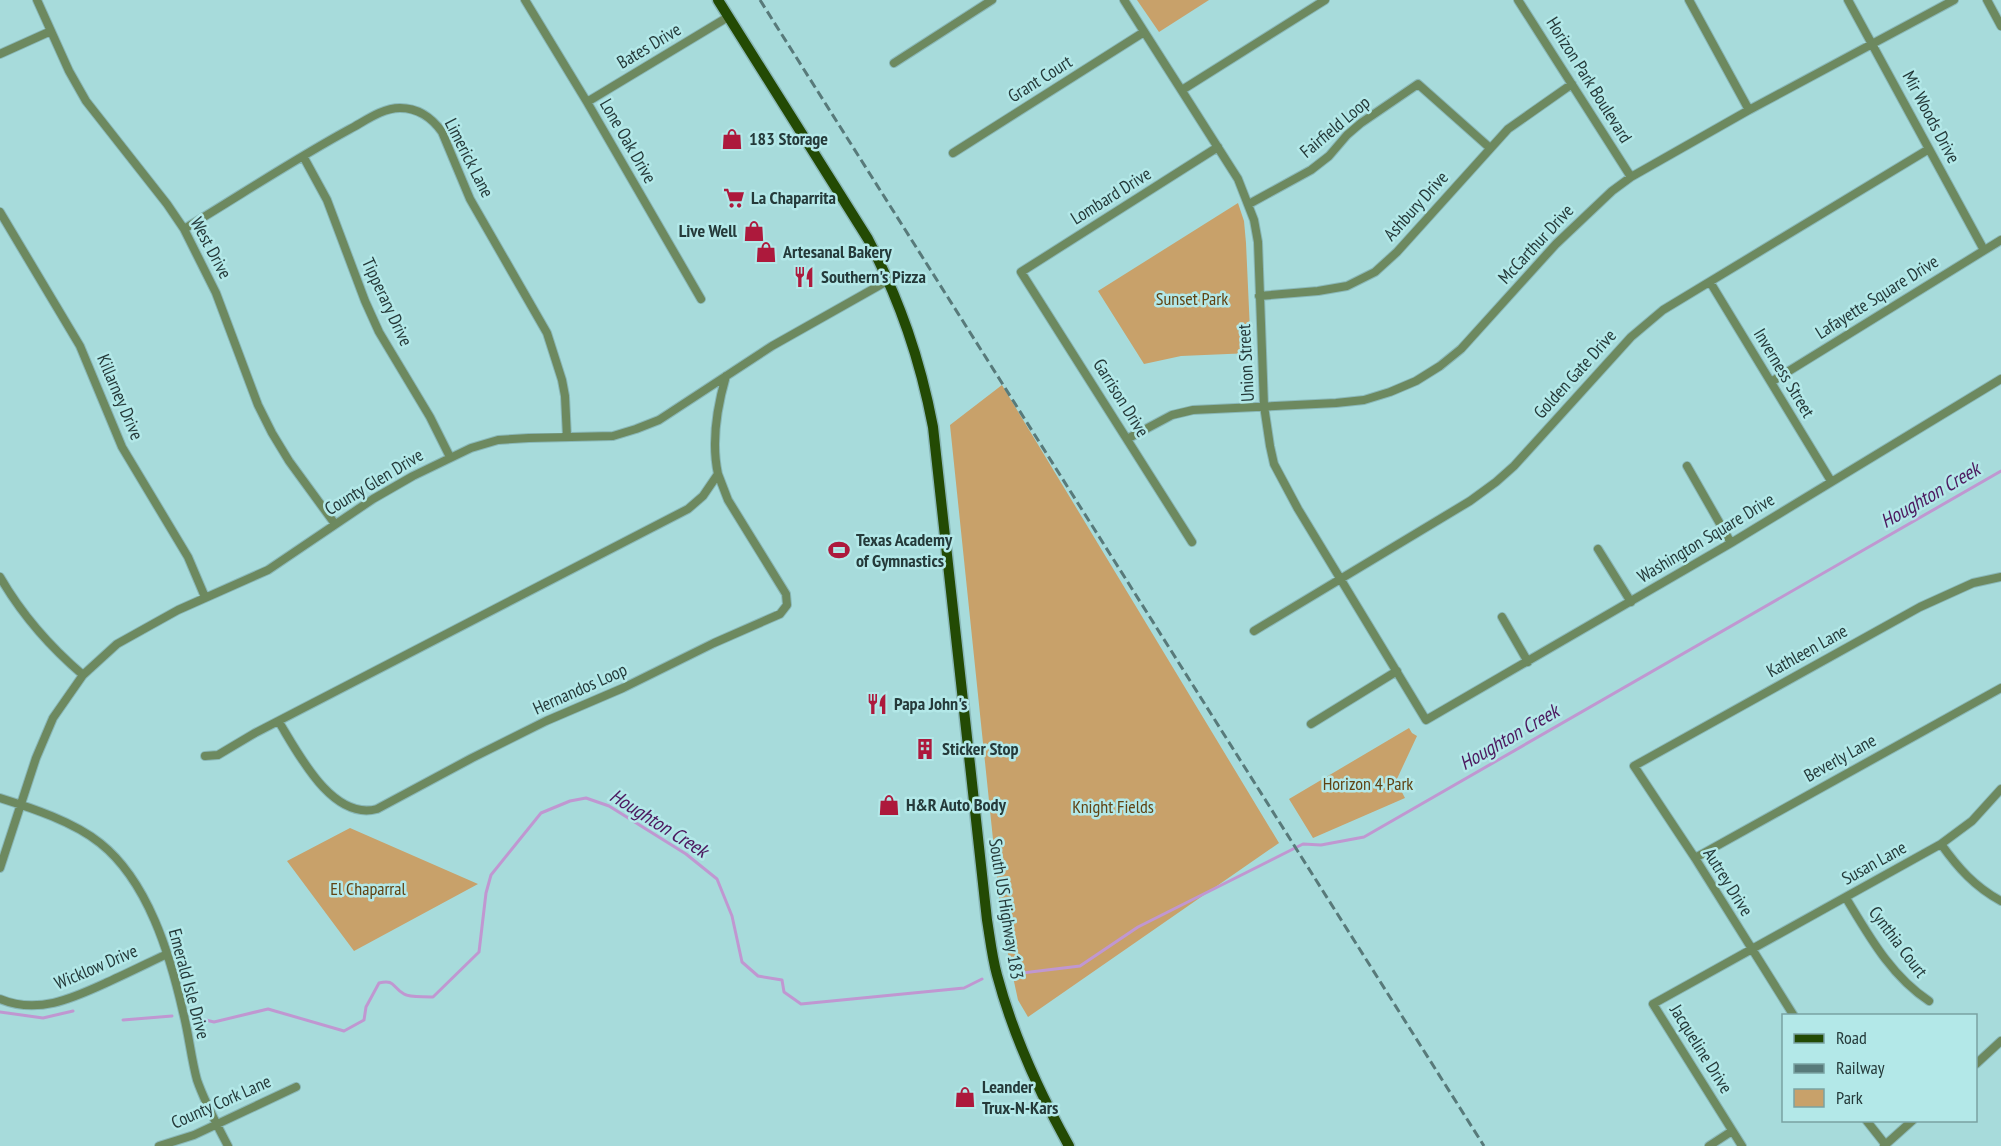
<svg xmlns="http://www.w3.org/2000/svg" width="2001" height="1146" font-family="'PT Sans Narrow',sans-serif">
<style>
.green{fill:#c8a16a}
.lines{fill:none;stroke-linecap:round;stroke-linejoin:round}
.stream{stroke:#c097d1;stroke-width:3}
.minor-casing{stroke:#8ab8b8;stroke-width:10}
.major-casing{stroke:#8ab8b8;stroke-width:13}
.minor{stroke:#6d895f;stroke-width:8}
.major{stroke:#234a04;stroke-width:10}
.rail{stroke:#587a7a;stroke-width:3;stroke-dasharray:9 4.5;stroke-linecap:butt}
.labels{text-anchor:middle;stroke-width:5;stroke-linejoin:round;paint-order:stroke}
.street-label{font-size:18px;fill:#253a3a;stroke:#b3e8e8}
.poi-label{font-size:18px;font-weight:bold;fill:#253a3a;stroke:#b3e8e8;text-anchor:start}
.park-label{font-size:18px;fill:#604313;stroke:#b3e8e8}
.water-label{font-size:20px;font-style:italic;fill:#4c195f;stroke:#b3e8e8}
</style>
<rect width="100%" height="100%" fill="#a7dbdb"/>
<path class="green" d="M1137,0H1209L1159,32Z
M1238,203L1244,221L1246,243L1251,353L1181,356L1144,364L1098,291Z
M1002,385L1279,843L1028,1017L1018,1000L1002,926L950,425Z
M1409,728L1412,733L1417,736L1396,781L1405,798L1313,838L1289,799Z
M350,828L478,884L354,951L287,861Z"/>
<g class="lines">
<path class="stream" d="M1014,974L1080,966L1138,927L1303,844L1321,845L1364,837L2001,471
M0,1012L43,1018L73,1011
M194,1017L214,1022L268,1009L344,1031L364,1020L366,1007L379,983C395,979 392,987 404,994C410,998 424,996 433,997L479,952L486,893L491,875L541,813L570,801L586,798L609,806L686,854L717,879L732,916L742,962L758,976L782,980L784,992L801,1004L964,988L982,979
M123,1020L172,1016"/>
<defs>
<path id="minor" d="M37,0L69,71L86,101L167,204L184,229L216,293L258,405L272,433L289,461L335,524
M525,0L587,102L701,299
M1124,0L1238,179L1254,220L1258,242L1264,406L1270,446L1274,464L1298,509L1426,720L1731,543L2001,379
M1518,0L1631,177
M1689,0L1749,110
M1848,0L1984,250
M1987,0L2001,26
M0,54L51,31
M894,63L992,0
M1182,90L1325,0
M587,102L728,17
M953,153L1144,32
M303,156L327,200L365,301L379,332L430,417L450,457
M1249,204L1311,170L1329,156L1347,135L1361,123L1418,84L1490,148
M0,212L80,346L122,447L188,557L205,597
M184,229C239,196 293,160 350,129C365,121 382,108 400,108C419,108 432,118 442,132L470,199L547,333L562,380L565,396L567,437
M1710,282L1831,481
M1259,296L1318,291L1347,286L1375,272L1397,252L1508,129L1572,84
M1771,382L2001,240
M1127,439L1172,415L1193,410L1336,403L1364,400L1390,392L1416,381L1440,366L1461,349L1556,244L1612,191L1631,177L1749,110L1954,0
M1687,466L1731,543
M1192,542L1021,272L1218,147
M1598,549L1631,602
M0,577C22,615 49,646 83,675
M1502,617L1528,662
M1254,631L1470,501L1496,482L1514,466L1631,337L1663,310L1929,149
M279,722C298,753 332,821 377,809L472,758L546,721L623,688L714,643L780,614L787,605L786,594L728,500L718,474
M1311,724L1397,671
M205,756L218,755L255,733L688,509L703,496L718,474C711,442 717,407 726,376
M0,798C32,808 74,822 100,843C148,881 170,955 183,1012C189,1035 191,1058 197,1080C205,1103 217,1125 228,1146
M1941,844C1958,868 1975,887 2001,901
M1695,858L2001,688
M0,868L36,758L53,718L83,675L117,644L178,610L268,570L373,499L413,476L471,448L498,440L529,438L613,436L636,429L659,420L772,346L889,280
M1846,898C1869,936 1891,976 1929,1001
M0,999C38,1015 73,998 108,982C128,973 148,963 167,954
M1794,1016L1695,858L1634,766L1920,607L1973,583L2001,577
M1976,1064L2001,1041
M1866,1120L1885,1144
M159,1146L194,1135L296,1087
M1709,1146L1732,1131
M1742,1146L1653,1004L1941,844L1972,821L2001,789
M1884,1146L1913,1120"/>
<path id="major" d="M718,0L868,239C900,301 920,359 933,427L987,920C990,938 992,957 997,975C1013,1035 1039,1092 1069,1146"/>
</defs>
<use href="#minor" class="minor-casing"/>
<use href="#major" class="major-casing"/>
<use href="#minor" class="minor"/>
<use href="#major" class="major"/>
<path class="rail" d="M760,0L1484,1146"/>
</g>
<defs>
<symbol id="shop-bare" viewBox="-9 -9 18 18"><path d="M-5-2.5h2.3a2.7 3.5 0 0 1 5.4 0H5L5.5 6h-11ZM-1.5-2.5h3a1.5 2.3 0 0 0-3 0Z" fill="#ad193c" stroke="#b3e8e8" stroke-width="2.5" paint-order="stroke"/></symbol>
<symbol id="supermarket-bare" viewBox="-9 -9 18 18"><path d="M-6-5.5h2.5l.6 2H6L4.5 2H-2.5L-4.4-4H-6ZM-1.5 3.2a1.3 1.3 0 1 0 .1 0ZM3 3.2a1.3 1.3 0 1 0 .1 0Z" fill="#ad193c" stroke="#b3e8e8" stroke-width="2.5" paint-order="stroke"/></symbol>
<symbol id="restaurant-bare" viewBox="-9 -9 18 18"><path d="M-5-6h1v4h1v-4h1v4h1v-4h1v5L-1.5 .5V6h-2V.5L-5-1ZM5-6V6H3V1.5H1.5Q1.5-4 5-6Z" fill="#ad193c" stroke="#b3e8e8" stroke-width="2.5" paint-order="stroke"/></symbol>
<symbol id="stadium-bare" viewBox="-9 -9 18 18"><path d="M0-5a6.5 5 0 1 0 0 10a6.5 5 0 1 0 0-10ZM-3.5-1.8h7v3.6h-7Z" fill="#ad193c" stroke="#b3e8e8" stroke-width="2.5" paint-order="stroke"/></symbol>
<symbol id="building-bare" viewBox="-9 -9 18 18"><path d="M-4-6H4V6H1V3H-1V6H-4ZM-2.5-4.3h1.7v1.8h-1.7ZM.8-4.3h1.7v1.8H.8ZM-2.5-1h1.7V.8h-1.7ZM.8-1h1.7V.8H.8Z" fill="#ad193c" stroke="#b3e8e8" stroke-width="2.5" paint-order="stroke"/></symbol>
</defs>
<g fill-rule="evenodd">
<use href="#shop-bare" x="717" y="124" width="30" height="30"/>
<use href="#supermarket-bare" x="719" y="183" width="30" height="30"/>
<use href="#shop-bare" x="739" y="216" width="30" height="30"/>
<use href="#shop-bare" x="751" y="237" width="30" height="30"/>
<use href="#restaurant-bare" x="789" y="262" width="30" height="30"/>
<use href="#stadium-bare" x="824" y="535" width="30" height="30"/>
<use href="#restaurant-bare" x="862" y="689" width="30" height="30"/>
<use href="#building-bare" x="910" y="734" width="30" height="30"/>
<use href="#shop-bare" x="874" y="790" width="30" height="30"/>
<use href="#shop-bare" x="950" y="1082" width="30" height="30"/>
</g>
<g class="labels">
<g class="street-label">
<text transform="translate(649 46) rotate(-31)" y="6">Bates Drive</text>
<text transform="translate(1040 79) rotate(-32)" y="6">Grant Court</text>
<text transform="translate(1589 80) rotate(58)" y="6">Horizon Park Boulevard</text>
<text transform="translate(1931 117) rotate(62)" y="6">Mir Woods Drive</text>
<text transform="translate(1335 127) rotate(-40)" y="6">Fairfield Loop</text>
<text transform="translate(628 141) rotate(60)" y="6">Lone Oak Drive</text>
<text transform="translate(469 158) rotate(63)" y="6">Limerick Lane</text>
<text transform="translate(1111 196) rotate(-32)" y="6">Lombard Drive</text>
<text transform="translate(1416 206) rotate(-48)" y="6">Ashbury Drive</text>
<text transform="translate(1536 244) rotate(-47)" y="6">McCarthur Drive</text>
<text transform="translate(211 248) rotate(62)" y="6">West Drive</text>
<text transform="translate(1877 297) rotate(-32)" y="6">Lafayette Square Drive</text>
<text transform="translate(387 302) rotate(65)" y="6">Tipperary Drive</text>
<text transform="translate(1246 363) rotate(-93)" y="6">Union Street</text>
<text transform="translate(1784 373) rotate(59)" y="6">Inverness Street</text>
<text transform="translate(1575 374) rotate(-48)" y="6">Golden Gate Drive</text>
<text transform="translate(120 397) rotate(67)" y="6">Killarney Drive</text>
<text transform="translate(1121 398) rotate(58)" y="6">Garrison Drive</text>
<text transform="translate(374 482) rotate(-31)" y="6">County Glen Drive</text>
<text transform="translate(1706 538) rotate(-31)" y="6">Washington Square Drive</text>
<text transform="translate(1807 651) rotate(-29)" y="6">Kathleen Lane</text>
<text transform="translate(580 689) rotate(-24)" y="6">Hernandos Loop</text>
<text transform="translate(1840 758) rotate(-29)" y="6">Beverly Lane</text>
<text transform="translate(1874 863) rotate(-29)" y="6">Susan Lane</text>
<text transform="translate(1728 882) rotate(58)" y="6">Autrey Drive</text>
<text transform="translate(1006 909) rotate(81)" y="6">South US Highway 183</text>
<text transform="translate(1898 942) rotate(53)" y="6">Cynthia Court</text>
<text transform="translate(96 967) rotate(-23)" y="6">Wicklow Drive</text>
<text transform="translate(189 984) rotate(75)" y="6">Emerald Isle Drive</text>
<text transform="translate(1701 1049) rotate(58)" y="6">Jacqueline Drive</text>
<text transform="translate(221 1102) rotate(-24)" y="6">County Cork Lane</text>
</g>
<g class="poi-label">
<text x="749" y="145">183 Storage</text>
<text x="751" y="204">La Chaparrita</text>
<text x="737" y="237" text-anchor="end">Live Well</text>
<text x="783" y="258">Artesanal Bakery</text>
<text x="821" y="283">Southern's Pizza</text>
<text x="856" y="546">Texas Academy<tspan x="856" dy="21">of Gymnastics</tspan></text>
<text x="894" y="710">Papa John's</text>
<text x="942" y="755">Sticker Stop</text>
<text x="906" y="811">H&amp;R Auto Body</text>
<text x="982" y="1093">Leander<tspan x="982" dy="21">Trux-N-Kars</tspan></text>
</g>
<g class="park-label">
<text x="1192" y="305">Sunset Park</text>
<text x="1368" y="790">Horizon 4 Park</text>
<text x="1113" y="813">Knight Fields</text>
<text x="368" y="895">El Chaparral</text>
</g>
<g class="water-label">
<text transform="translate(1930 495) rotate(-30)" y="7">Houghton Creek</text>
<text transform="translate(1509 737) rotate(-30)" y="7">Houghton Creek</text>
<text transform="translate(659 823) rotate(32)" y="7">Houghton Creek</text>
</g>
</g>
<rect x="1782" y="1014" width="195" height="108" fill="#b3e8e8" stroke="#7aa2a2" stroke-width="1.5"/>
<rect x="1794" y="1034" width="30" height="9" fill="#234a04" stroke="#7aa2a2" stroke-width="1.5"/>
<text x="1836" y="1044" font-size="18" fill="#253a3a">Road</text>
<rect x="1794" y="1064" width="30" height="9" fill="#587a7a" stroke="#7aa2a2" stroke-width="1.5"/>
<text x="1836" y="1074" font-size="18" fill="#253a3a">Railway</text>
<rect x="1794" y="1089" width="30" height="18" fill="#c8a16a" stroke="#7aa2a2" stroke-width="1.5"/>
<text x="1836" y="1104" font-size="18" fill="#253a3a">Park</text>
</svg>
